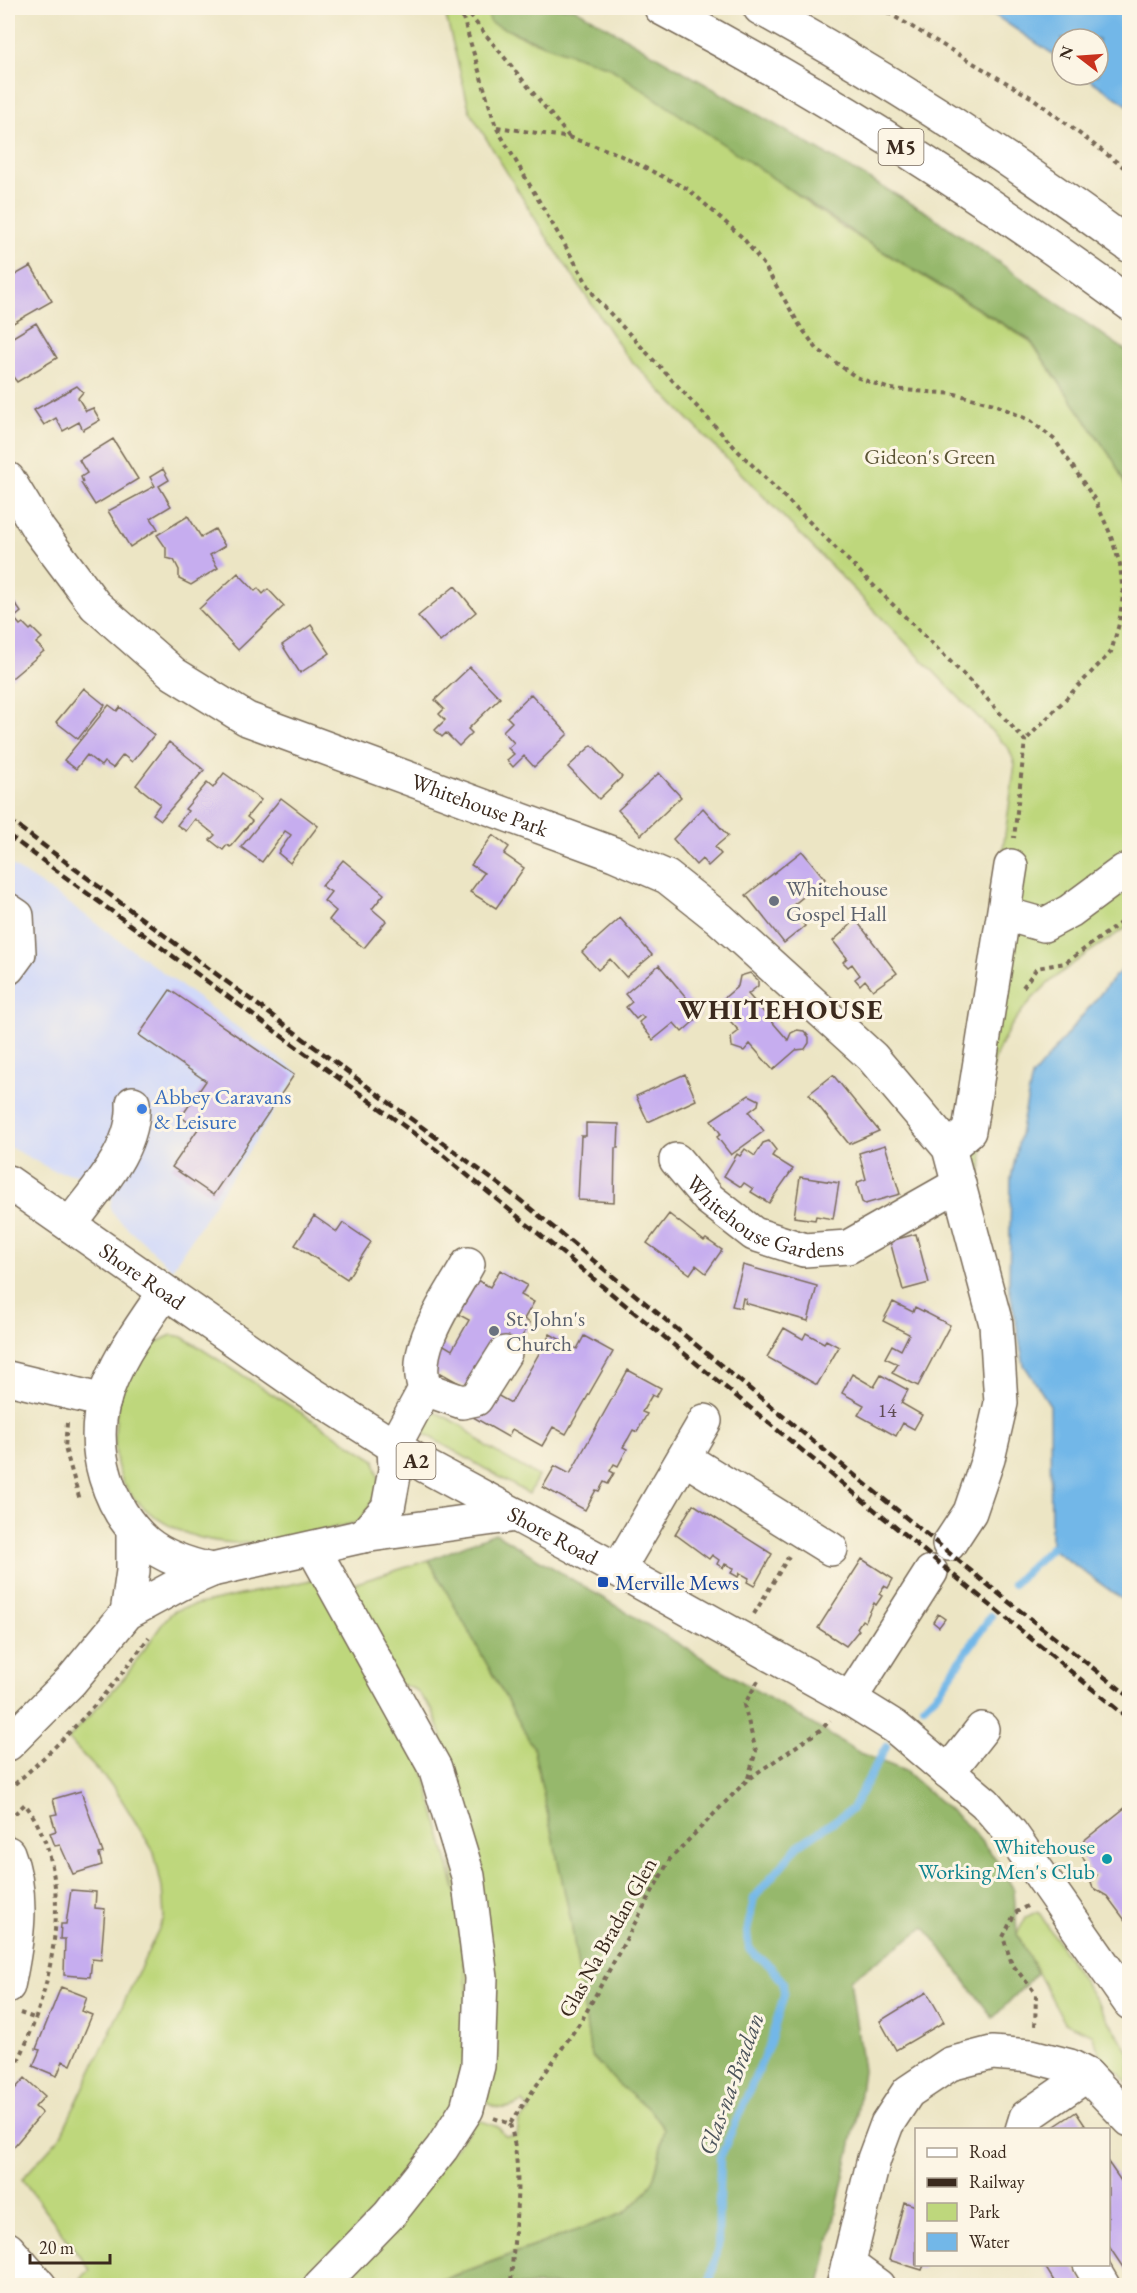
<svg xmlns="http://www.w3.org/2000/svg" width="1137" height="2293" font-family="'EB Garamond',serif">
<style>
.built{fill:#d1d9f9}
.green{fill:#bed77c;stroke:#7c804d;stroke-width:1.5}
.forest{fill:#96b86c;stroke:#687145;stroke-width:1.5}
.water{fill:#72b7e8;stroke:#567083;stroke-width:1.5}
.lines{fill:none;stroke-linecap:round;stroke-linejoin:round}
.stream{stroke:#72b7e8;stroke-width:8}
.building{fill:#c6adef}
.minor-casing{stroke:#796b58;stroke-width:36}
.major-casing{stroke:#796b58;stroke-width:36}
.highway-casing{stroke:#796b58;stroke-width:36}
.path{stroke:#796b58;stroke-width:4;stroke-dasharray:4.5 4.5;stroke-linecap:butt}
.minor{stroke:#fff;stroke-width:33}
.major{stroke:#fff;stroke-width:33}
.highway{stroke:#fff;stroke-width:33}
.rail{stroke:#3b2a1e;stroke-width:4.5;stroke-dasharray:9 4.5;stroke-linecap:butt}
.worship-dot{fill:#6b7280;stroke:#fcf5e5;stroke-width:2}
.shop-dot{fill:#3f7fe0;stroke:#fcf5e5;stroke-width:2}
.transit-dot{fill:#1a4fb4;stroke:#fcf5e5;stroke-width:2}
.culture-dot{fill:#0f9aa8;stroke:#fcf5e5;stroke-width:2}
.labels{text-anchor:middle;stroke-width:6;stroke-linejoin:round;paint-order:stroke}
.number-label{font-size:20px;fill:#5e4b52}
.shield{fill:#fcf5e5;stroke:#75675a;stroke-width:1.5}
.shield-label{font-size:21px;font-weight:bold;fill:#3b2a1e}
.park-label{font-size:22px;fill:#5c5536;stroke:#fcf5e5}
.street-label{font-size:22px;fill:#3b2a1e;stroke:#fcf5e5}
.worship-label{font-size:22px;fill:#5b616d;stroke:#fcf5e5;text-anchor:start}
.shop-label{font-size:22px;fill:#366cbe;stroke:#fcf5e5;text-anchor:start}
.transit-label{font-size:22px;fill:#164399;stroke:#fcf5e5;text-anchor:start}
.culture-label{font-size:22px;fill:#0d838f;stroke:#fcf5e5;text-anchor:end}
.water-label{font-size:24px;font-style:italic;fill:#4c545b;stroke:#fcf5e5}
.district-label{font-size:28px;font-weight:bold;letter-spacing:1.5px;fill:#3b2a1e;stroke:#fcf5e5}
</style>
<rect width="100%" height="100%" fill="#fcf5e5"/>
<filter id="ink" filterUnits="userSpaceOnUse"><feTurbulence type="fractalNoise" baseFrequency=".0167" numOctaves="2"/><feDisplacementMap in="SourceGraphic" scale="12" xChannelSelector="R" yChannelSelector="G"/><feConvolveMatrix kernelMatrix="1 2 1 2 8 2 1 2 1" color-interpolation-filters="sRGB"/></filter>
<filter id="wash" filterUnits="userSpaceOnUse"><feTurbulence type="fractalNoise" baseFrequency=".008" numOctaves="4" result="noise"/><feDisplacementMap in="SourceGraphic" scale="24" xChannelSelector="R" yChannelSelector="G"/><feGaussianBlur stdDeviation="1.35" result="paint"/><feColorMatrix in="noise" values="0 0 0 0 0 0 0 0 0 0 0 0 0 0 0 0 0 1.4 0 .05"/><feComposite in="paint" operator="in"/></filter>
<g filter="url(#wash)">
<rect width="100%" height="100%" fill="#ece5c4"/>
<path class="built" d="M8,863L73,906L299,1073L172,1269L113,1214L110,1207L112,1198L79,1175L54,1171L8,1146Z"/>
<path class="green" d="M444,8H486L492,23L530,40L609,67L700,126L842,227L1030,341L1114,461L1129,494V926C1078,959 1019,994 996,1056C988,1077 986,1126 982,1151L983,1162L975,1189L968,1159L979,1134L977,1034L1015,764L1009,749L625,354L542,230L470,112Z
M172,1335L183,1337L375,1460L381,1489L359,1522C306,1534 255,1552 201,1538C170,1530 136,1509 122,1480C110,1454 115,1397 127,1372C135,1356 156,1341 172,1335Z
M432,1410L461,1425L487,1447L538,1476L529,1494L421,1432Z
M429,1560L533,1747L571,1921L591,2055L618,2084L650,2110L664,2128C656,2170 660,2185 624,2213L427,2285H341L478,2120L498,2127L505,2136H517L519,2121L530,2111L523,2102C505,2111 495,2111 480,2097L439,1751L442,1736L433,1711L416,1690L397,1683L341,1588Z
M316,1579L418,1749L476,1969L459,2106L334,2257L300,2285H73L90,2270L22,2179L60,2137L164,1918L162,1887L154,1852L115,1789L68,1739L125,1677L165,1620L173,1612L185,1607Z
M1038,1911L1129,2052V2085L1120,2073L1104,2063L1092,2034L1065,2023L1017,1934L1026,1917Z"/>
<path class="forest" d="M485,8H574L929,214L1129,353V494L1114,461L1030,340L869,243L609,67L545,45L491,23Z
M495,1533L860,1753L905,1771L970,1828L996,1859L1014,1890L1017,1934L1037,1973L993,2018L925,1927L850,1980L863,2070L856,2121L820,2285L427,2286L624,2213C660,2185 656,2170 664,2128L650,2110L618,2084L591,2056L571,1921L533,1747L429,1560Z"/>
<path class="water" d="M984,8H1129V106L1083,75H1098V39H1062V60Z
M1129,965V1604L1051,1548L1050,1405L1024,1365L1009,1286L1011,1178L1032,1077L1115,976Z"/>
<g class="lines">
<path class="stream" d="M1013,1584L1051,1548
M924,1706L940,1690L991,1616
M709,2286L718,2248L720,2158L770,2043L784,1995L783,1982L770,1966L749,1949L747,1932L754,1898L799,1845L852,1809L886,1747"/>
</g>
<g id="blocks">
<path class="building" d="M31,266L52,301L8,326V279Z
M36,323L57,358L17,382L10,373L8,340Z
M77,386L83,392L78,398L86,411L93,408L100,420L83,430L79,422L63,431L56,418L44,425L34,410Z
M113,439L138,479L95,505L81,483L83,482L81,477L87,473L79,460Z
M163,469L169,480L159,486L171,506L151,518L158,529L130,547L108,511L155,486L150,477Z
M188,516L201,537L215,529L225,546L210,555L218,568L191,585L179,579V570L174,560L166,558V548L157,535Z
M238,573L255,591L258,588L263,594L268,589L284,606L238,650L199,609Z
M455,586L476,612L440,642L418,616Z
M14,602L21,612L14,618L20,625L23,623L30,630L32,628L42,638L36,643L44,651L12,678L8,673V662L10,660L8,657V607Z
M311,625L330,653L300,673L282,645Z
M470,667L500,698L468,729L472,733L459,746L446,733L442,737L435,730L445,720L439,714L444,709L435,700Z
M84,688L105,705L78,739L56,722Z
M531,694L568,734L534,767L524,756L513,767L507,760L514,754L508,748L514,743L503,731L512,722L507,717Z
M109,705L117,711L120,707L154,735L132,762L123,755L113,768L104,762L101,766L87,755L76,769L64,760Z
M169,742L204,770L161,820L153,814L160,804L136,785Z
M592,745L622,777L599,799L568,767Z
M224,773L261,800L247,817L252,821L230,847L227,845L223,850L210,840L215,835L195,819L186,831L177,825L188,811L185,809L207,783L213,788Z
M659,773L681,797L641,835L618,810Z
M281,798L318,826L290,863L278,853L291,835L285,831L262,862L241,847Z
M703,808L728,836L715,847L721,854L708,866L702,859L696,865L673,839Z
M493,835L509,847L504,854L524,868L496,908L470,892L484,873L471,865Z
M802,851L825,879L791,907L805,926L784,943L746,895Z
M343,860L384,894L372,909L386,921L364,948L329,920L336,911L324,901L331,892L322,886Z
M620,918L652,955L626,977L610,959L598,970L582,952Z
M856,920L897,973L873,990L865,980L860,985L855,979L860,975L852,964L848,967L843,962L847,958L833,941Z
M659,965L701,1015L682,1032L674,1023L653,1040L639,1022L644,1018L641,1015L636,1019L626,1007L632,1002L625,994Z
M750,973L758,980V986L748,994L788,1040L791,1033L797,1030L804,1031L809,1037V1043L805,1049L796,1050L773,1070L750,1044L744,1051L732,1047L731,1037L739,1031L716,1005L738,986L740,976Z
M170,990L294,1075L213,1195L172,1167L198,1129L181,1117L206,1081L139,1035Z
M685,1074L696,1100L648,1122L636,1096Z
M833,1075L879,1131L849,1144L809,1094Z
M749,1095L759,1100L758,1105L749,1112L764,1131L731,1155L717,1137L721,1134L711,1120Z
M586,1123L619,1124L618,1148H615L614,1202L578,1200L581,1136H586Z
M769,1141L776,1150L772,1156L793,1169L769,1203L751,1192L753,1189L744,1183L741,1187L724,1176L737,1154L740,1156L745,1149L755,1156L763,1143Z
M885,1145L900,1194L865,1204L862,1202L857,1185L858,1182L866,1179L859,1153Z
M800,1177L839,1183L833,1219L816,1216L815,1220L794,1217Z
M669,1214L704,1241L706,1239L722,1250L706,1273L696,1265L690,1274L647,1243Z
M314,1216L337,1232L343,1223L371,1242L347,1279L295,1245Z
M916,1234L929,1283L903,1290L890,1241Z
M743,1265L817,1286L808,1321L745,1303L746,1299L743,1298L741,1308L732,1306Z
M500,1270L527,1285L521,1295L534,1302L524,1319L530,1323L516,1347L473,1391L441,1373L439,1376L424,1367L439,1342L452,1350L469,1320L454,1312L473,1278L490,1287Z
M893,1302L913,1312L915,1307L950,1325L918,1386L892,1373L898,1364L885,1358L892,1345L901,1350L909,1334L883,1321Z
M784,1328L803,1339L806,1333L824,1343L826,1340L839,1347L817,1385L767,1357Z
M550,1334L577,1349L584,1336L613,1352L566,1434L553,1427L542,1446L512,1429L508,1437L473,1417L488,1390L511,1403Z
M628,1370L661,1388L656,1397L652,1395L642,1412L647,1414L637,1432L633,1430L628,1439L623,1447L627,1449L618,1466L614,1464L610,1471L614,1473L608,1484L604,1482L599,1491L596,1490L585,1510L543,1487L555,1466L570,1474Z
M852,1374L874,1387L881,1375L908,1390L901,1403L922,1415L914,1429L903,1423L896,1436L858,1415L864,1405L842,1393Z
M693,1504L772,1554L754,1586L747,1582L749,1578L740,1573L738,1577L731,1573L734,1568L725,1564L723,1568L717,1564L719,1560L712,1555L709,1559L675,1534Z
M862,1559L893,1579L888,1588L884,1586L879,1594L882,1596L876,1605L874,1603L865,1622L862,1620L857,1628L859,1630L846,1646L818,1628Z
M938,1614L945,1619L939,1627L933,1622Z
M81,1791L103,1853L99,1854L102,1865L73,1874L60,1845L55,1846L50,1833L56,1831L51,1815L57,1814L53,1799Z
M1126,1807L1130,1810V1927L1107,1896L1093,1888L1091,1883L1097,1875H1092L1077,1846Z
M71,1890L96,1892L95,1908L105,1909L101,1960L92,1959L90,1977L64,1975L65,1939H60L61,1924H66Z
M61,1987L87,1997L82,2011L92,2015L71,2065L63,2061L57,2076L33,2066L40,2050L36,2049Z
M927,1992L944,2022L896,2050L880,2021Z
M25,2078L45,2096L35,2107L42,2113L10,2151L8,2148V2093L12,2088L14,2090Z
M1076,2112L1088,2130H1049Z
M1108,2162L1130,2194V2278L1108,2245Z
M904,2202L916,2206V2265H924L922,2270L889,2260Z
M1044,2265H1072L1085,2286H1057Z"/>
</g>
</g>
<g filter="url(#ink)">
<use href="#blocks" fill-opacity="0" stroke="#796b58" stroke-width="1.5"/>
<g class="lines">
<defs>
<g id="minor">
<path id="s1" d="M8,479L39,530L95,605L174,674L247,719L614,854L667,877L720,919L872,1057L949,1148L996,1324L1001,1403L988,1459L970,1512L949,1544"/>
<path d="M8,910L17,916L19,953L8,968"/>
<path d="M1005,914L1044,925L1070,911L1124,871"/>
<path d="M949,1148L969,1131L1011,866"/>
<path id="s2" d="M676,1160L709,1199L754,1234L804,1250L848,1247L959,1184"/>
<path d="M70,1225C95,1190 136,1149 133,1103"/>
<path d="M164,1293C141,1327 115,1361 104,1400C90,1449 108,1509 146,1542C165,1558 189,1565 212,1570"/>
<path d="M8,1378L104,1401"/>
<path d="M425,1389L462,1402L476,1399L505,1353"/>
<path d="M684,1458L831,1549"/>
<path d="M363,1536L388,1508L395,1470L394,1446L425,1389C410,1348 449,1299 468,1264"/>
<path d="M313,1548L435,1768L468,1876L481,1978L478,2066L467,2109L442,2148L389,2215L320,2286"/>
<path d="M618,1570L705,1421"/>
<path d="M127,1613L133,1571V1529"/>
<path d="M850,1699L931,1572"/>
<path d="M8,1744L71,1681L127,1613L182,1583L212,1570L363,1536L516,1515"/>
<path d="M948,1772L982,1729"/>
<path d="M8,1853C25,1895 17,1944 8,1986"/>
<path d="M1022,2130L1026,2117L1087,2075"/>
<path d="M8,2249L40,2286"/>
<path d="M848,2264L878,2286"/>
<path d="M1090,2264L1103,2286"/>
<path d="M843,2286L874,2159L887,2124L908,2092L950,2064L992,2053L1031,2056L1070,2066L1087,2075L1130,2120"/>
</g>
<g id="major">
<path id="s3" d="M8,1182L312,1394L427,1467L618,1570L850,1699L895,1727L985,1803L1011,1833L1130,2003"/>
</g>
<path id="highway" d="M661,8C825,94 981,194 1130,304
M760,8C888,79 1012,159 1130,246"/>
</defs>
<use href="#minor" class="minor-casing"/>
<use href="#major" class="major-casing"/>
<use href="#highway" class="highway-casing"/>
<path class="path" d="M460,8L496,127L595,297L739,452L980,691L1025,741L1014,838
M464,8L570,138
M880,8L1034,99L1130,172
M497,127L571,138L613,152L688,189L743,238L764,265L800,326L817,349L856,377L890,389L955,394L994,404L1031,421L1055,440L1095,500L1109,531L1120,564L1123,595L1119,624L1111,652L1025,741
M1023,987L1037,968L1065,963L1130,916
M67,1423L65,1448L80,1500
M754,1614L789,1556
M748,1778L756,1751L744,1705L758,1681
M8,1790C61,1744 108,1695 149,1637
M8,1820L25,1804C83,1882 49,2004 8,2082
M1027,1906L1015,1913L1003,1937L1012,1964L1036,1994L1035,2028
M20,2013L37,2019
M494,2118L510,2124L583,2018L670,1859L748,1779L822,1729L830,1720
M510,2124C525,2177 513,2231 511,2286"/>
<use href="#minor" class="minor"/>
<use href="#major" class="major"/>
<use href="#highway" class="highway"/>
<path class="rail" d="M8,819L520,1200L1010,1603L1130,1697
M8,835L438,1151L1130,1720"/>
</g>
</g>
<g class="worship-dot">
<circle cx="774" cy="901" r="6"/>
<circle cx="494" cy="1331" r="6"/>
</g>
<circle class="shop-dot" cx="142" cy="1109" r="6"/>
<rect class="transit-dot" x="597" y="1576" width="12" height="12" rx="3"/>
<circle class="culture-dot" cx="1107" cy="1859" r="6"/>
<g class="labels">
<g class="number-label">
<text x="887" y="1417">14</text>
</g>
<g class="shield">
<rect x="878.5" y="129" width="45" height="36" rx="4.5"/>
<rect x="396.5" y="1443" width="39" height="36" rx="4.5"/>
</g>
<g class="shield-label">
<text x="901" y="154">M5</text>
<text x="416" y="1468">A2</text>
</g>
<g class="park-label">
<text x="930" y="464">Gideon's Green</text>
</g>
<g class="street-label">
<text dy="8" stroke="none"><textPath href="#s1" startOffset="592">Whitehouse Park</textPath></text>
<text dy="8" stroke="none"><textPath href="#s2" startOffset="112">Whitehouse Gardens</textPath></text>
<text dy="8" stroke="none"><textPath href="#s3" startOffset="164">Shore Road</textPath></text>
<text dy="8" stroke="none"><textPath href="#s3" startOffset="650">Shore Road</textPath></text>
<text transform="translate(607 1937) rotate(-61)" y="8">Glas Na Bradan Glen</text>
</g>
<g class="worship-label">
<text x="786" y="896">Whitehouse<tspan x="786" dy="25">Gospel Hall</tspan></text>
<text x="506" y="1326">St. John's<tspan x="506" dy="25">Church</tspan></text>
</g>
<g class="shop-label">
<text x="154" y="1104">Abbey Caravans<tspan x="154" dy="25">&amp; Leisure</tspan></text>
</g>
<g class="transit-label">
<text x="615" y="1590">Merville Mews</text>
</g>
<g class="culture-label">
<text x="1095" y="1854">Whitehouse<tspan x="1095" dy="25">Working Men's Club</tspan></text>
</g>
<g class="water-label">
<text transform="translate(731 2084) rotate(-70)" y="8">Glas-na-Bradan</text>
</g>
<g class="district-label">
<text x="781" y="1019">WHITEHOUSE</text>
</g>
</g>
<rect width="1137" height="2293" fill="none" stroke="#fcf5e5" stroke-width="30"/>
<rect x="915" y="2128" width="195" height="138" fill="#fcf5e5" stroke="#afa495" stroke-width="1.5"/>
<rect x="927" y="2148" width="30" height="9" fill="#ffffff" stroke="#afa495" stroke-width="1.5"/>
<text x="969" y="2158" font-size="18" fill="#3b2a1e">Road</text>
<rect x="927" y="2178" width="30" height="9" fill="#3b2a1e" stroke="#afa495" stroke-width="1.5"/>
<text x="969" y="2188" font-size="18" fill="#3b2a1e">Railway</text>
<rect x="927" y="2203" width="30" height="18" fill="#bed77c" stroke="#afa495" stroke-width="1.5"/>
<text x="969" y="2218" font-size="18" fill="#3b2a1e">Park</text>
<rect x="927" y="2233" width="30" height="18" fill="#72b7e8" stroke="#afa495" stroke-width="1.5"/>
<text x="969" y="2248" font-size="18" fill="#3b2a1e">Water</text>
<g transform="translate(1080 57) rotate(287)"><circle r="28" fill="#fcf5e5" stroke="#afa495" stroke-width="1.5"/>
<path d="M0-4.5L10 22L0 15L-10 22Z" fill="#c8321e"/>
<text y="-9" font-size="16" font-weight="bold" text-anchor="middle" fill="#3b2a1e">N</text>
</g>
<path d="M30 2254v9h80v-9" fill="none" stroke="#3b2a1e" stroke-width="3"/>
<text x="39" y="2254" font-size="18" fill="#3b2a1e" stroke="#fcf5e5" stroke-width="4.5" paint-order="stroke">20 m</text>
</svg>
